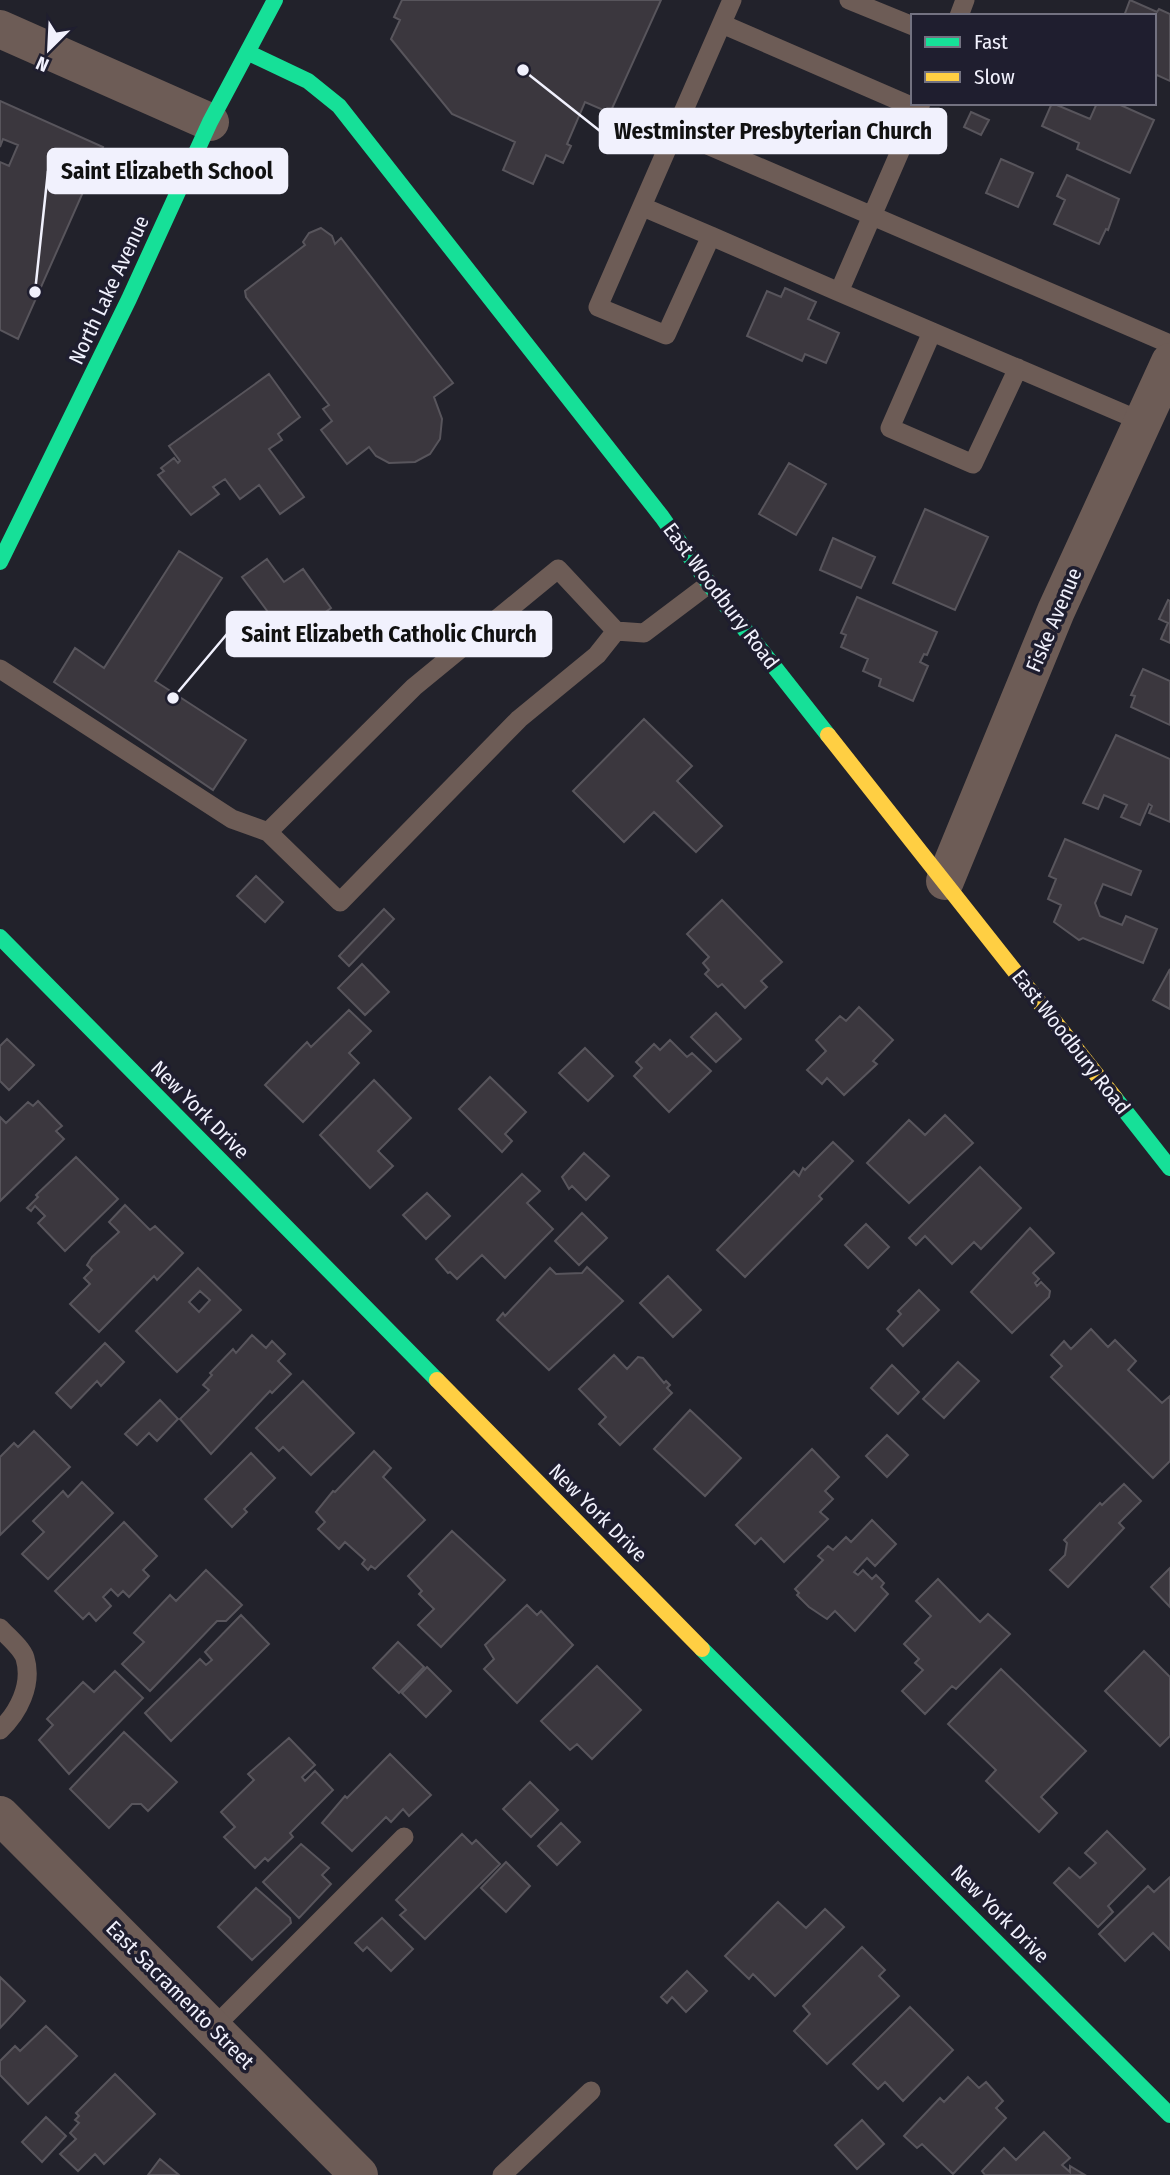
<svg xmlns="http://www.w3.org/2000/svg" width="1170" height="2175" font-family="'Fira Sans Condensed',sans-serif">
<style>
.building{fill:#3b373e;stroke:#58555c;stroke-width:2;fill-rule:evenodd}
.lines{fill:none;stroke-linecap:round;stroke-linejoin:round}
.lane{stroke:#6d5c56;stroke-width:19}
.street{stroke:#6d5c56;stroke-width:38}
.fast{stroke:#16e098;stroke-width:16}
.slow{stroke:#ffcf43;stroke-width:16}
.labels{text-anchor:middle;stroke-width:7;stroke-linejoin:round;paint-order:stroke}
.street-label{font-size:21px;fill:#f1f1fd;stroke:#1f1e2f}
.leader{fill:none;stroke:#f1f1fd;stroke-width:2.5}
.callout-dot{fill:#f1f1fd;stroke:#1f1e2f;stroke-width:2.5}
.callout{fill:#f1f1fd;stroke:#f1f1fd;stroke-width:2.5}
.callout-label{font-size:23px;text-anchor:middle;font-weight:bold;fill:#111}
</style>
<rect width="100%" height="100%" fill="#22222b"/>
<path class="building" d="M402,0H661L610,113L585,102L567,144L571,146L563,163L546,155L533,184L503,170L515,142L452,114L391,39L400,20L394,17Z
M1130,0L1157,12L1159,9L1170,14V81L1157,75L1154,80V16H1124Z
M0,101L103,147L18,339L0,330V162L9,166L18,145L3,139L0,147Z
M1052,103L1090,119L1097,103H1116L1154,120L1130,173L1077,149L1079,143L1042,126Z
M971,112L989,120L981,135L964,127Z
M1001,159L1033,173L1018,207L986,193Z
M1067,175L1119,199L1108,230L1106,229L1099,244L1054,224L1065,200L1057,196Z
M321,228L332,236L335,244L341,238L453,383L434,397L442,419L440,439L430,454L415,462L389,463L376,456L369,447L347,464L321,430L332,421L323,409L329,405L246,297L245,291L305,245L303,242L309,233Z
M785,288L816,302L808,319L839,333L826,363L805,354L802,361L747,336L767,291L781,297Z
M269,374L300,417L278,434L282,440L269,449L304,497L280,514L259,485L240,499L225,479L213,487L219,494L191,515L158,475L164,471L161,468L174,458L178,463L180,461L169,446Z
M789,463L826,484L796,535L759,514Z
M925,509L988,537L955,610L893,583Z
M833,538L875,557L861,588L820,570Z
M179,551L222,578L155,681L246,740L213,790L54,682L75,648L104,668Z
M267,559L284,582L303,569L331,608L288,639L242,577Z
M857,597L937,632L927,655L924,654L920,662L928,666L913,701L879,686L881,679L863,671L868,659L841,647L846,635L841,633Z
M1168,600L1170,601V643L1161,639L1168,623L1159,619Z
M1143,669L1170,681V725L1131,707L1135,696L1131,695Z
M644,719L692,766L677,781L722,826L696,852L654,812L624,842L573,791Z
M1116,735L1170,759V822L1149,813L1152,806L1149,804L1140,825L1121,817L1127,805L1104,795L1098,809L1083,803Z
M1065,839L1141,871L1131,895L1103,884L1095,903L1100,916L1122,925L1126,916L1157,929L1143,963L1083,938L1079,940L1054,922L1061,905L1048,899L1056,879L1049,876Z
M256,876L283,902L265,922L237,896Z
M722,900L782,962L761,981L767,987L745,1008L722,984L718,987L705,974L709,970L703,963L709,957L687,934Z
M384,909L394,919L349,966L339,956Z
M362,964L389,992L365,1015L338,988Z
M1170,969V1009L1153,1000Z
M859,1007L893,1040L873,1061L877,1064L844,1095L827,1078L822,1084L807,1070L826,1051L816,1040L840,1016L846,1021Z
M349,1010L371,1031L349,1053L359,1063L303,1122L265,1085L307,1042L311,1047Z
M716,1013L741,1039L716,1062L691,1037Z
M7,1039L34,1065L9,1090L0,1081V1046Z
M670,1040L687,1057L692,1053L711,1071L669,1112L634,1076L642,1068L636,1062L654,1044L660,1050Z
M585,1048L613,1076L588,1101L559,1073Z
M490,1077L526,1112L505,1134L512,1141L502,1152L459,1109Z
M374,1080L411,1118L378,1151L393,1166L370,1188L320,1135Z
M38,1101L62,1126L56,1131L64,1139L0,1201V1117L6,1123L28,1102L33,1106Z
M945,1115L973,1143L909,1203L867,1163L909,1120L925,1135Z
M833,1142L853,1161L819,1196L822,1199L745,1277L717,1250L794,1171L799,1176L803,1168L805,1170Z
M584,1153L609,1176L586,1200L572,1186L569,1189L562,1177Z
M76,1157L118,1199L65,1251L38,1223L45,1216L35,1206L31,1211L27,1208L38,1197L36,1195Z
M980,1167L1021,1208L981,1249L974,1242L952,1264L925,1236L916,1245L909,1238Z
M522,1174L540,1191L527,1203L553,1229L505,1278L482,1255L457,1279L450,1272L448,1273L436,1259Z
M427,1193L450,1216L426,1239L403,1215Z
M125,1205L150,1230L155,1226L183,1253L157,1280L154,1276L99,1332L70,1304L90,1284L84,1278L92,1270L87,1265L92,1257L119,1232L109,1222Z
M582,1213L607,1238L579,1265L555,1241Z
M866,1224L889,1247L868,1268L845,1245Z
M1030,1228L1054,1253L1033,1273L1039,1279L1035,1283L1037,1286L1041,1282L1050,1291L1049,1297L1012,1333L971,1292Z
M587,1267L623,1301L549,1370L497,1320L503,1313L505,1316L550,1268L556,1274L582,1273Z
M198,1268L241,1310L177,1372L136,1331ZM200,1291L210,1300L199,1312L189,1302Z
M668,1276L701,1310L673,1337L640,1303Z
M919,1290L939,1310L903,1346L887,1329L901,1314L898,1311Z
M1091,1329L1108,1347L1115,1340L1136,1361L1128,1370L1162,1403L1170,1396V1461L1153,1478L1051,1377L1062,1366L1051,1355L1064,1341L1071,1349Z
M252,1335L266,1348L272,1341L285,1354L278,1361L291,1374L272,1393L270,1391L211,1454L180,1419L209,1390L203,1385L212,1375L210,1373L233,1349L236,1353Z
M105,1343L124,1362L101,1386L97,1381L71,1408L56,1393Z
M614,1355L627,1369L638,1357L643,1358L664,1383L666,1381L670,1385L667,1388L672,1393L620,1445L599,1424L606,1417L579,1389Z
M958,1362L979,1381L944,1418L923,1399Z
M892,1365L919,1392L898,1414L871,1388Z
M303,1381L354,1433L311,1475L283,1447L279,1451L256,1428Z
M160,1400L178,1419L157,1441L149,1433L137,1445L125,1434Z
M690,1410L741,1458L705,1496L654,1449Z
M34,1431L70,1467L0,1535V1457L14,1443L18,1447Z
M887,1435L908,1455L887,1477L866,1456Z
M812,1449L839,1477L825,1491L833,1499L820,1512L828,1519L784,1562L761,1538L755,1544L736,1525Z
M374,1451L391,1468L383,1477L425,1520L375,1569L371,1566L368,1570L362,1564L365,1560L345,1542L339,1549L318,1529L325,1522L316,1512L333,1491L335,1492Z
M251,1453L275,1478L244,1509L247,1512L232,1527L205,1499Z
M82,1482L113,1513L48,1579L22,1554L44,1532L33,1521L63,1491L68,1497Z
M1124,1484L1141,1501L1119,1523L1124,1528L1068,1587L1050,1570L1065,1555L1067,1543L1064,1540L1100,1503L1102,1505Z
M872,1520L896,1544L875,1566L867,1558L854,1572L858,1575L863,1570L872,1579L876,1575L884,1583L881,1587L888,1594L855,1631L835,1611L827,1619L809,1607L797,1595L799,1593L795,1589L823,1560L818,1556L828,1546L833,1550L846,1537L851,1542Z
M124,1522L157,1556L143,1570L149,1576L129,1597L123,1591L118,1596L111,1589L103,1597L111,1606L96,1621L89,1613L83,1619L55,1591Z
M452,1531L505,1580L441,1647L418,1625L434,1609L419,1594L422,1591L408,1576Z
M1170,1568V1607L1151,1587Z
M206,1570L242,1605L226,1621H217L150,1691L122,1664L144,1642L134,1633L170,1595L176,1601Z
M938,1579L980,1622L988,1614L1010,1634L956,1689L952,1686L925,1714L902,1691L923,1670L915,1663L919,1659L904,1644L931,1616L916,1601Z
M527,1605L537,1615L541,1611L573,1645L517,1703L484,1669L494,1659L485,1645Z
M241,1615L269,1644L171,1741L145,1713L200,1659L206,1665L212,1660L205,1652Z
M398,1642L424,1667L399,1693L373,1668Z
M1144,1651L1170,1677V1736L1160,1746L1105,1691Z
M597,1666L641,1710L592,1759L577,1744L570,1750L541,1721Z
M427,1667L451,1691L426,1717L402,1693Z
M1001,1669L1086,1751L1041,1797L1057,1813L1039,1832L986,1781L996,1770L948,1724Z
M115,1671L143,1698L69,1774L39,1740L53,1725L47,1719L83,1682L94,1692Z
M124,1732L177,1782L148,1811L141,1804H132L109,1828L70,1789Z
M289,1738L315,1765L302,1777L305,1781L315,1771L333,1790L290,1833L293,1837L268,1861L265,1858L255,1868L224,1837L235,1827L221,1812L254,1780L248,1774Z
M390,1754L431,1795L409,1816L403,1809L391,1822L386,1817L352,1851L322,1823L345,1796L347,1798Z
M530,1782L558,1810L531,1837L503,1809Z
M561,1823L580,1842L557,1865L538,1846Z
M1107,1831L1145,1869L1108,1906L1113,1912L1098,1927L1054,1883L1069,1868L1080,1878L1096,1863L1085,1853Z
M462,1834L472,1844L476,1840L500,1864L425,1939L400,1915L406,1910L396,1900Z
M301,1844L329,1868L322,1875L331,1884L299,1918L263,1882Z
M506,1862L530,1886L506,1912L481,1888Z
M1170,1877V1950L1153,1933L1125,1961L1099,1934L1148,1886L1154,1892Z
M256,1888L290,1918L291,1923L252,1960L218,1927Z
M778,1902L806,1928L825,1909L844,1927L775,1996L753,1974L749,1979L725,1956Z
M382,1918L413,1949L391,1971L367,1947L363,1951L355,1943Z
M862,1947L885,1970L879,1976L899,1996L827,2064L794,2031L810,2014L803,2006Z
M687,1971L707,1991L686,2012L672,1997L667,2003L661,1997Z
M0,1977L25,2001L0,2028Z
M910,2007L953,2050L903,2101L885,2082L878,2089L853,2064Z
M46,2026L77,2056L28,2104L0,2075V2061L15,2046L20,2051Z
M115,2074L155,2114L104,2164L95,2154L78,2171L60,2154L76,2139L70,2133L79,2123L75,2120L79,2116L76,2113Z
M968,2077L979,2088L986,2082L1003,2101L996,2108L1006,2118L953,2174L922,2144L917,2148L904,2136L940,2098L944,2102Z
M46,2117L66,2136L42,2162L22,2142Z
M862,2120L884,2144L857,2169L835,2145Z
M1044,2132L1070,2158L1062,2165L1070,2172V2166L1085,2175H985L982,2171L1004,2148L1016,2160Z
M160,2159L179,2175H148Z"/>
<g class="lines">
<path class="lane" d="M732,0L598,307L666,335L711,236L839,292
M849,0L913,26
M959,16L965,0
M722,24L918,109
M921,103L839,292L1143,422
M675,131L1170,344
M643,207L711,236
M932,332L890,428L973,464L1018,368
M616,631L597,655L519,719L340,902L268,832L414,687L558,569L616,631L644,633L709,584
M0,669L232,819L268,832
M0,1628C7,1636 22,1648 25,1658C33,1685 18,1713 0,1730
M213,2028L404,1837
M502,2175L591,2091"/>
<path class="street" d="M0,29L210,122
M945,881L1056,611L1170,362
M0,1815L359,2175"/>
<path class="fast" d="M249,53L308,81L339,106L662,517L709,584L828,735
M0,562L129,299L210,122L275,0
M0,937L437,1380
M1115,1098L1170,1168
M702,1649L1170,2115"/>
<path class="slow" d="M828,735L1115,1098
M437,1380L702,1649"/>
</g>
<g class="labels">
<g class="street-label">
<text transform="translate(109 290) rotate(-65)" y="7">North Lake Avenue</text>
<text transform="translate(721 596) rotate(53)" y="7">East Woodbury Road</text>
<text transform="translate(1054 620) rotate(-67)" y="7">Fiske Avenue</text>
<text transform="translate(1071 1042) rotate(52)" y="7">East Woodbury Road</text>
<text transform="translate(200 1110) rotate(45)" y="7">New York Drive</text>
<text transform="translate(598 1513) rotate(45)" y="7">New York Drive</text>
<text transform="translate(1000 1914) rotate(45)" y="7">New York Drive</text>
<text transform="translate(180 1995) rotate(45)" y="7">East Sacramento Street</text>
</g>
</g>
<path class="leader" d="M523 70L600 131M35 292L48 171M173 698L227 634"/>
<g class="callout-dot">
<circle cx="523" cy="70" r="7"/>
<circle cx="35" cy="292" r="7"/>
<circle cx="173" cy="698" r="7"/>
</g>
<g class="callout">
<rect x="600" y="109" width="346" height="44" rx="7"/>
<rect x="48" y="149" width="239" height="44" rx="7"/>
<rect x="227" y="612" width="324" height="44" rx="7"/>
</g>
<g class="callout-label">
<text x="773" y="139">Westminster Presbyterian Church</text>
<text x="167" y="179">Saint Elizabeth School</text>
<text x="389" y="642">Saint Elizabeth Catholic Church</text>
</g>
<rect x="911" y="14" width="245" height="91" fill="#1f1e2f" stroke="#737281" stroke-width="2"/>
<rect x="925" y="37" width="35" height="10" fill="#16e098" stroke="#737281" stroke-width="2"/>
<text x="974" y="49" font-size="21" fill="#f1f1fd">Fast</text>
<rect x="925" y="72" width="35" height="10" fill="#ffcf43" stroke="#737281" stroke-width="2"/>
<text x="974" y="84" font-size="21" fill="#f1f1fd">Slow</text>
<g transform="translate(49 49) rotate(204)" stroke="#1f1e2f" stroke-width="5" paint-order="stroke">
<path d="M0-5L12 26L0 18L-12 26Z" fill="#f1f1fd"/>
<text y="-10" font-size="19" font-weight="bold" text-anchor="middle" fill="#f1f1fd">N</text>
</g>
</svg>
